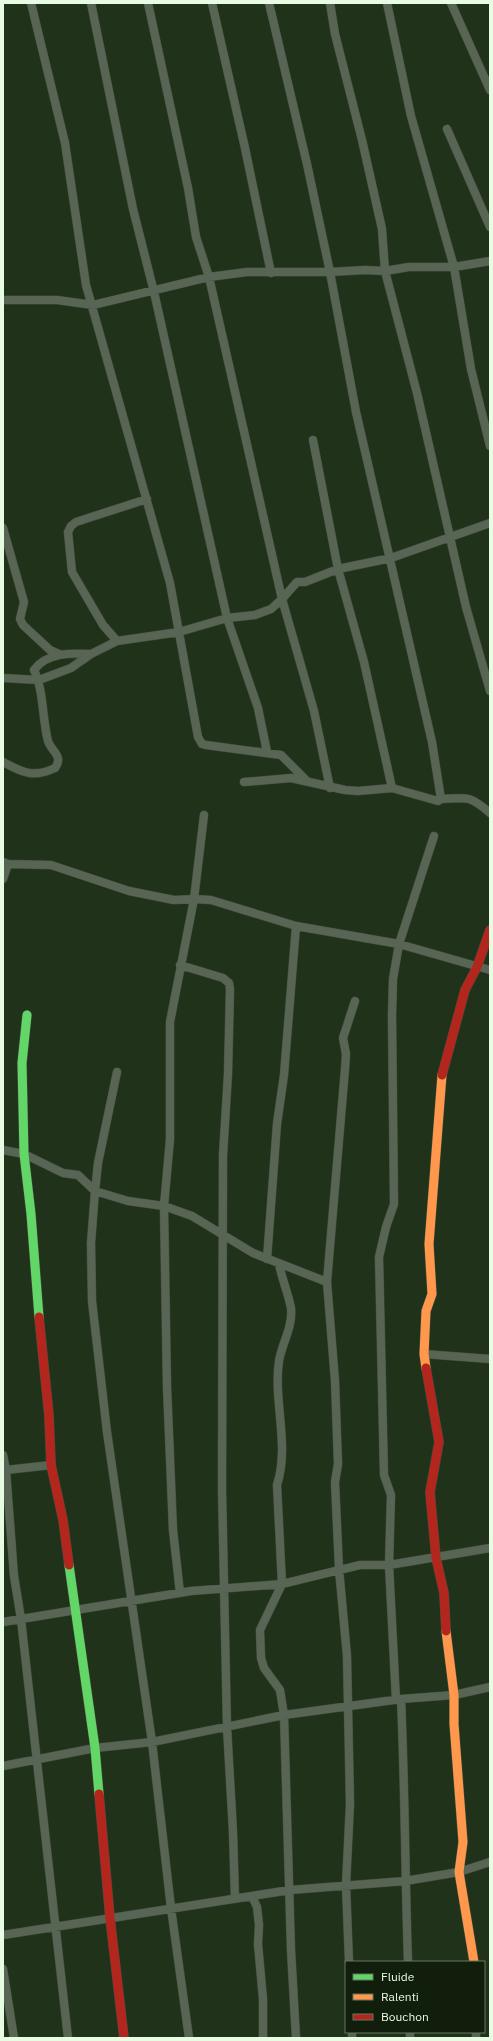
<svg xmlns="http://www.w3.org/2000/svg" width="493" height="2041" font-family="'IBM Plex Sans',sans-serif">
<style>
.lines{fill:none;stroke-linecap:round;stroke-linejoin:round}
.street-casing{stroke:#3f4e3c;stroke-width:9}
.fast-casing{stroke:#3f4e3c;stroke-width:10}
.slow-casing{stroke:#3f4e3c;stroke-width:10}
.jam-casing{stroke:#3f4e3c;stroke-width:10}
.street{stroke:#596554;stroke-width:8}
.fast{stroke:#63d668;stroke-width:9}
.slow{stroke:#ff974d;stroke-width:9}
.jam{stroke:#b3261e;stroke-width:9}
</style>
<rect width="100%" height="100%" fill="#21321b"/>
<g class="lines">
<defs>
<path id="street" d="M31,3L65,143L86,285L170,583L198,737L202,744L206,745L281,755L306,780
M91,3L133,209L154,292L227,618L258,708L267,752
M212,3L245,148L271,273
M269,3L307,164L330,272L356,412L432,742L441,799
M330,3L335,34L362,140L382,229L385,271L417,393L466,607L490,691
M387,3L411,116L454,267L471,369L490,446
M451,3L490,90
M447,129L490,227
M3,300H57L93,305L209,277L247,272H330L365,270L385,271L409,267H454L490,261
M313,440L338,569L364,662L392,788
M3,528L24,602L20,619L23,625L50,650L59,654
M117,641L103,625L72,572L68,532L71,526L76,522L147,499
M3,678L39,680L71,668L91,654L117,641L179,632L227,618L255,615L271,609L282,599L209,277L196,237L188,188L148,3
M3,762C23,773 34,778 55,768C64,756 51,751 48,741C42,718 44,691 34,670C47,652 72,653 91,654
M244,782L291,778L345,790L358,791L392,788L438,801L441,799C468,798 469,795 490,813
M330,788L314,711L282,599L297,582H305L338,569L391,558L490,523
M3,862L8,864L51,865L129,891L174,900L194,899L211,900L296,926L399,944L490,970
M3,879L8,864
M180,965L223,978L229,983L230,989L228,1074L223,1155L222,1489L227,1727L233,1832L235,1899
M117,1072L98,1163L95,1191L91,1243L92,1301L107,1432L152,1742L171,1908L189,2038
M3,1150L24,1154L63,1173L78,1175L95,1191L128,1201L164,1206L192,1216L253,1253L327,1282
M267,1259L277,1124L284,1075L296,926
M279,1264C282,1279 288,1293 291,1308C293,1327 282,1343 279,1361C273,1401 290,1445 277,1485L282,1584L260,1630L261,1658L264,1668L280,1690L284,1715L291,1950L296,2038
M424,1354L490,1359
M3,1455L6,1470L14,1576L21,1619L68,2038
M6,1470L51,1465
M180,1593L173,1530L167,1387L164,1206L170,1139V1022L194,899L204,815
M3,1622L191,1591L282,1584L360,1565H389L490,1548
M401,1699C405,1787 405,1874 408,1962
M396,1700L389,1565L391,1495L384,1475L379,1257L386,1227L394,1204L392,1015L393,979L399,944L434,836
M3,1766L95,1748L152,1742L284,1715L401,1699L454,1695L490,1687
M252,1896L257,1907L259,1925L258,1944L263,1999V2038
M3,1935L290,1890L405,1881L459,1872L490,1862
M349,1962L346,1885L350,1804L347,1656L339,1569L335,1482L338,1464L335,1381L327,1282L345,1069L346,1054L343,1038L355,1001
M3,1969L14,2038
M352,2032V2038
M410,2038V2032
M476,2038V2032"/>
<path id="fast" d="M27,1015L22,1063L24,1154L31,1214L39,1317
M69,1565L95,1748L99,1794"/>
<path id="slow" d="M426,1368L424,1354L426,1311L432,1294L429,1244L442,1075
M446,1631L454,1695V1724L463,1842L459,1872L474,1962"/>
<path id="jam" d="M442,1075L465,990L477,967L490,930
M39,1317L49,1416L51,1465L63,1520L69,1565
M426,1368L439,1442L430,1492L436,1558L444,1593L446,1631
M99,1794L110,1918L124,2038"/>
</defs>
<use href="#street" class="street-casing"/>
<use href="#fast" class="fast-casing"/>
<use href="#slow" class="slow-casing"/>
<use href="#jam" class="jam-casing"/>
<use href="#street" class="street"/>
<use href="#fast" class="fast"/>
<use href="#slow" class="slow"/>
<use href="#jam" class="jam"/>
</g>
<rect width="493" height="2041" fill="none" stroke="#e8fbe3" stroke-width="8"/>
<rect x="345" y="1961" width="140" height="72" fill="#111e0c" stroke="#677662"/>
<rect x="353" y="1974" width="20" height="6" fill="#63d668" stroke="#677662"/>
<text x="381" y="1981" font-size="12" fill="#e8fbe3">Fluide</text>
<rect x="353" y="1994" width="20" height="6" fill="#ff974d" stroke="#677662"/>
<text x="381" y="2001" font-size="12" fill="#e8fbe3">Ralenti</text>
<rect x="353" y="2014" width="20" height="6" fill="#b3261e" stroke="#677662"/>
<text x="381" y="2021" font-size="12" fill="#e8fbe3">Bouchon</text>
</svg>
